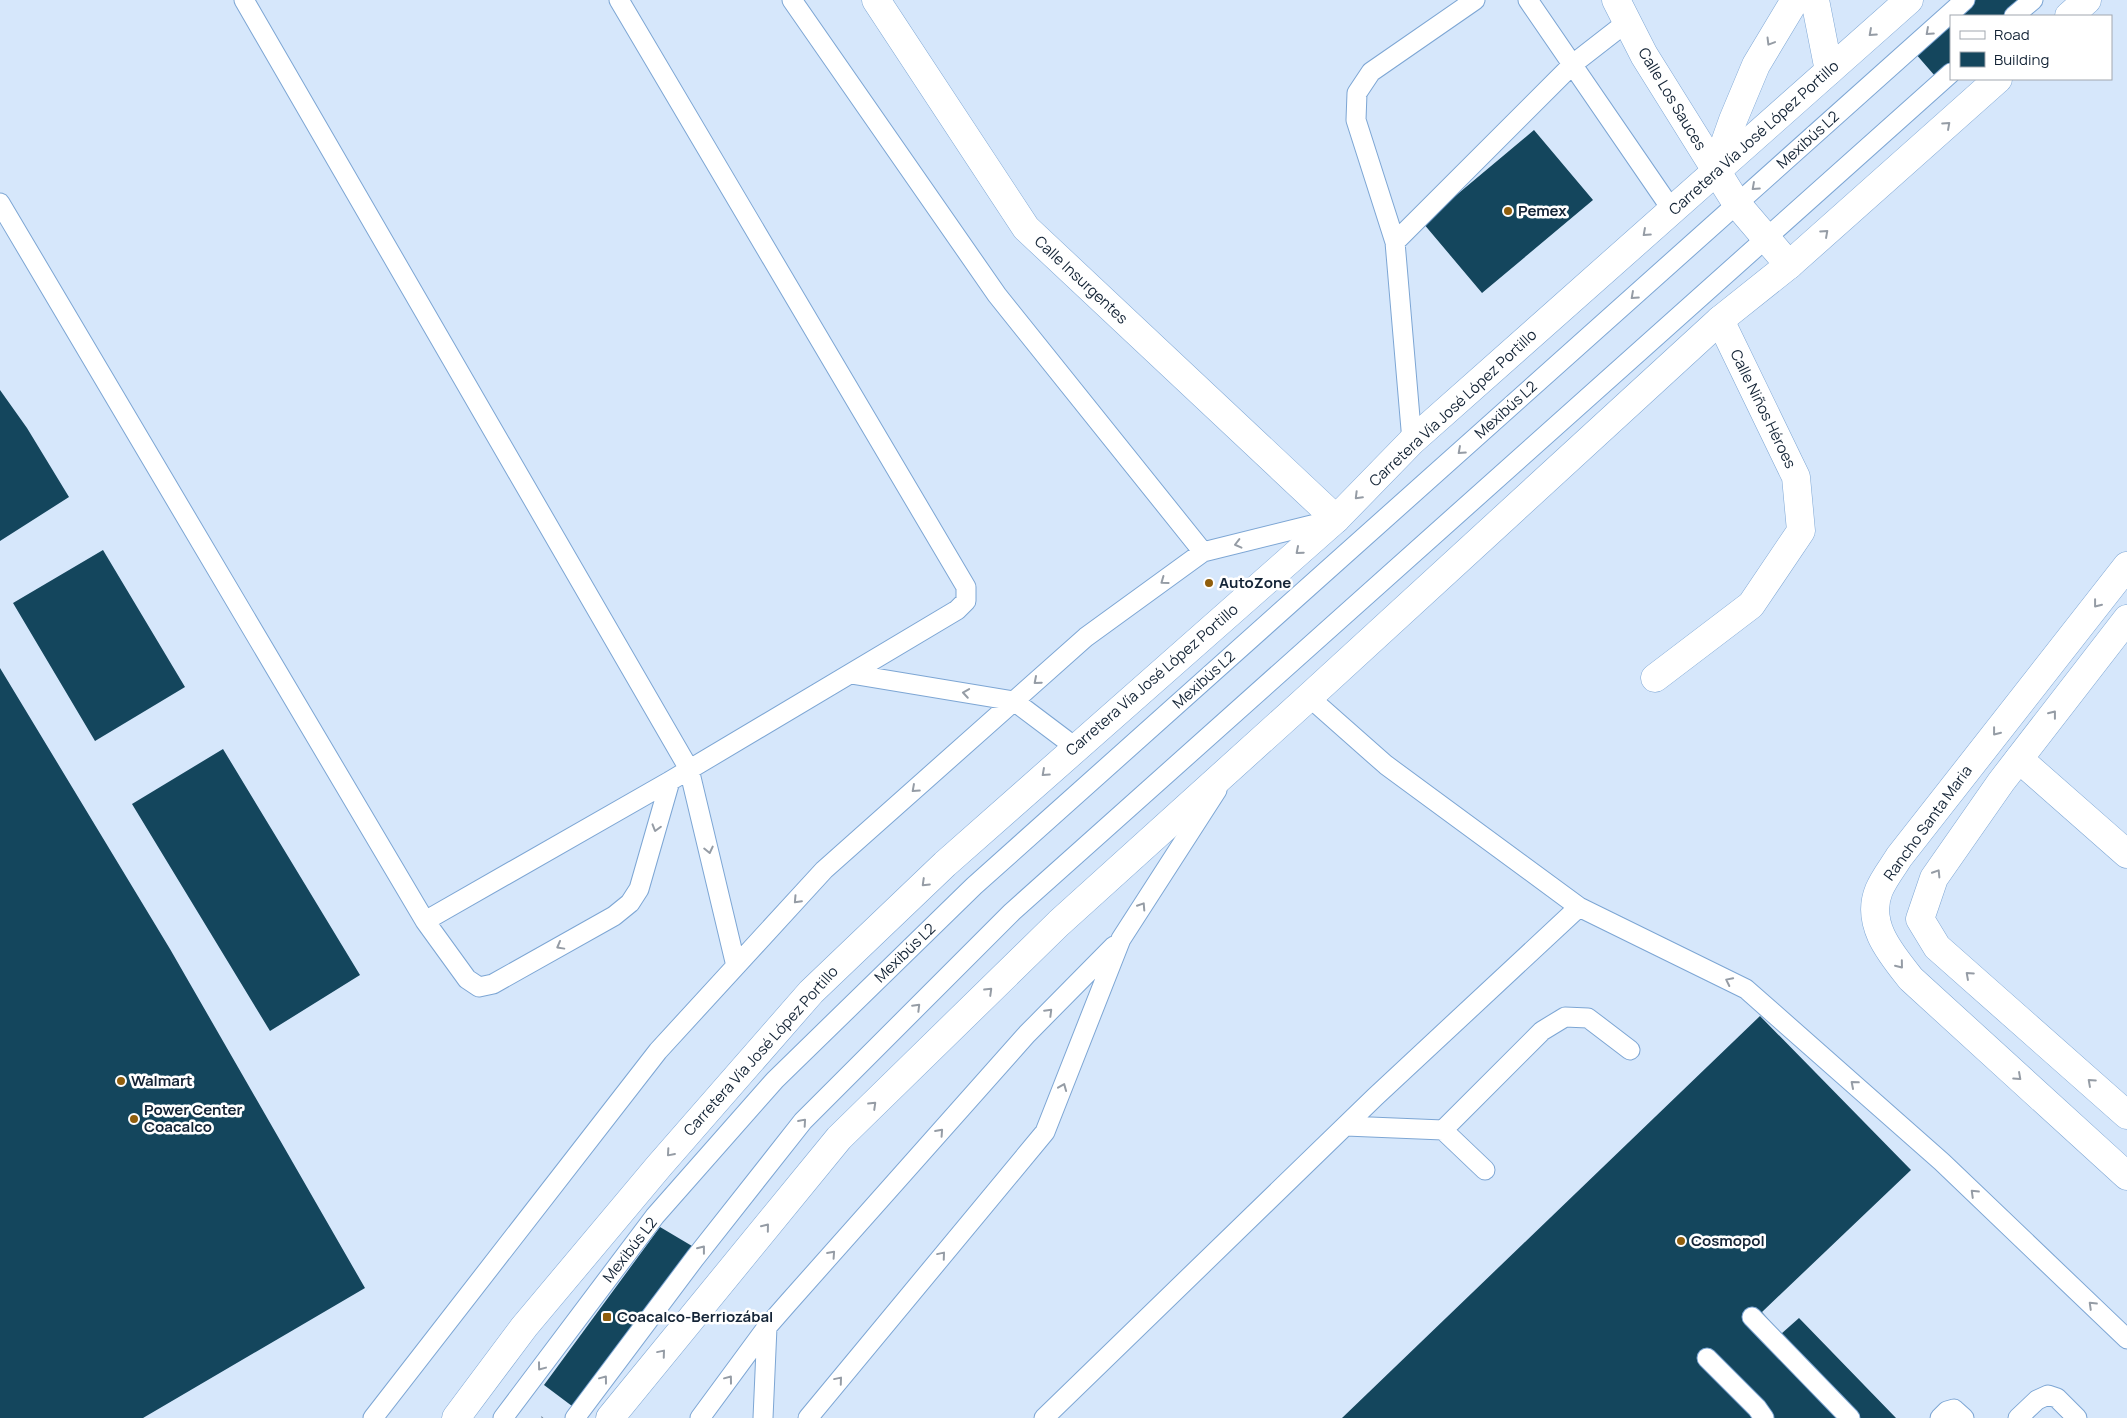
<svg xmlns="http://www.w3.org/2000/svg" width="2127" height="1418" font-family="Manrope,sans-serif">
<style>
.building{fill:#14465d}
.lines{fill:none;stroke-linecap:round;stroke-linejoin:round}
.service-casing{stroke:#7da6d4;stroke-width:21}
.minor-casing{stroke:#7da6d4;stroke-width:29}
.tertiary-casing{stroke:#7da6d4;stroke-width:29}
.primary-casing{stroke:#7da6d4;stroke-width:29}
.path{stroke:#748598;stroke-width:3;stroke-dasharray:1 4;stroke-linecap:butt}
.service{stroke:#fff;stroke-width:19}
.minor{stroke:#fff;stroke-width:28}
.tertiary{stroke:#fff;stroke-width:28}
.primary{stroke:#fff;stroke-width:28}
.oneway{stroke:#959ca5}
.poi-dot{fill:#905e0c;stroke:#fff;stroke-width:2}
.labels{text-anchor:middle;stroke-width:5;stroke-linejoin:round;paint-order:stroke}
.street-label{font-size:15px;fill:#142436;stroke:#fff}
.poi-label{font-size:15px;font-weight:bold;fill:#142436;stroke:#fff;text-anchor:start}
</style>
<rect width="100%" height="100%" fill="#d6e7fb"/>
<path class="building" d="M1975,0H2022L2003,16H1956Z
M1951,21V63L1935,76L1915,53Z
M1534,130L1593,200L1482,293L1423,223Z
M0,390L27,428L69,497L0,541Z
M103,550L185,687L95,741L13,603Z
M0,668L170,949L365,1288L143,1418H0Z
M223,749L360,975L270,1031L132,804Z
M1760,1016L1911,1170L1762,1312L1781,1334L1799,1318L1896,1418H1342Z
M660,1227L692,1246L572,1406L544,1385Z"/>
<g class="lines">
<defs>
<path id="service" d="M244,0L689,769L736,966
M792,0L997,295L1203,552
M1528,0L1672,210
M2014,16L2033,0
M0,203L425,921L467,979L479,987L493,984L614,916L630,903L639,889L670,781
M1395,242L1573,64L1627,22
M1412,441L1395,242L1356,120L1357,93L1371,72L1475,0
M851,674L1014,701L1075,747
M1309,697L1386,765L1579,907L1746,989L1942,1162L2127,1339
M425,921L670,781L957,610L966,601V587L619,0
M1346,1126L1443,1130L1542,1031L1565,1017L1588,1018L1630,1050
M1443,1130L1485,1170
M1752,1317L1850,1418
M1707,1358L1757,1408L1764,1418
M373,1418L658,1051L824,870L1086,637L1203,552L1332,520
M503,1418L655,1216L775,1080L974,886L1965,0
M575,1418L695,1258L803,1121L1012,912L1951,73
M700,1418L767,1327L788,1303L1027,1034L1114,946
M763,1418L767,1327
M808,1418L1045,1132L1121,939L1217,790
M1044,1418L1375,1097L1579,907
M1940,1418L1947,1411L1954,1409L1964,1418
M2018,1418L2037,1400L2048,1395L2057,1398L2077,1418"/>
<path id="minor" d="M876,0L1026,228L1336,519
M1616,0L1644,55L1737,204L1789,265
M1655,678L1751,605L1801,531L1796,477L1720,320
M2019,759L2127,854"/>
<path id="tertiary" d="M1815,0L1829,71
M1715,171L1733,120L1756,65L1795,0
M2127,566L1899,857C1893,867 1884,878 1879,890C1865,924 1891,954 1911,979L2127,1176
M2127,619L2001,782L1934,878L1920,919L1937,947L2127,1115"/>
<path id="primary" d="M2069,16L2087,0
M456,1418L524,1327L659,1166L811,992L945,864L1336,519L1412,441L1909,0
M610,1418L839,1138L1059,923L1309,697L1720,320L1789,265L1998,79"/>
</defs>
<use href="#service" class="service-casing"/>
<use href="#minor" class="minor-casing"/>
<use href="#tertiary" class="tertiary-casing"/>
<use href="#primary" class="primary-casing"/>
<path class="path" d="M542,1418L543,1417"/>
<use href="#service" class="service"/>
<use href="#minor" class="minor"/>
<use href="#tertiary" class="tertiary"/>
<use href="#primary" class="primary"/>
</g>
<defs><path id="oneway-chevron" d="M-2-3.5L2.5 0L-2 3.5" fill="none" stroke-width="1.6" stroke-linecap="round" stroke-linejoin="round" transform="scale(1.25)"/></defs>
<g class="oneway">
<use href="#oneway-chevron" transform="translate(1929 32) rotate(138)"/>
<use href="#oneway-chevron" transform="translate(1872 33) rotate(138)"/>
<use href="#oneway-chevron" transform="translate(1770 42) rotate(121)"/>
<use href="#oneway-chevron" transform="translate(1947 125) rotate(-42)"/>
<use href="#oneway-chevron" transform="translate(1755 187) rotate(138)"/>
<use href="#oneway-chevron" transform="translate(1646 233) rotate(138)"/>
<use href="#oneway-chevron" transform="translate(1825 233) rotate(-42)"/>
<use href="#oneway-chevron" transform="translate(1634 296) rotate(138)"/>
<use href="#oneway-chevron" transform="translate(1461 451) rotate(138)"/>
<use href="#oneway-chevron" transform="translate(1358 496) rotate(135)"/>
<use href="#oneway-chevron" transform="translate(1238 544) rotate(166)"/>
<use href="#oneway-chevron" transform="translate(1299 551) rotate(139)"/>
<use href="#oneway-chevron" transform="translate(1164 581) rotate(144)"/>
<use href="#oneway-chevron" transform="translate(2097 604) rotate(128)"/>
<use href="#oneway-chevron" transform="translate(1037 681) rotate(139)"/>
<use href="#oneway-chevron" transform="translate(966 693) rotate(-171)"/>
<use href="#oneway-chevron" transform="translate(2053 714) rotate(-52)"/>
<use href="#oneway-chevron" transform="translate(1996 732) rotate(128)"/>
<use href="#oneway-chevron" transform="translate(1045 773) rotate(138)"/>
<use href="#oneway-chevron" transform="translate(915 789) rotate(138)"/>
<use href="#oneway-chevron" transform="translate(656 828) rotate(106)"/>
<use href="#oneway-chevron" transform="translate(709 850) rotate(77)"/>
<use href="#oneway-chevron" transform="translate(1937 873) rotate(-58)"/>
<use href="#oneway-chevron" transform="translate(925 883) rotate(136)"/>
<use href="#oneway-chevron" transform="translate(797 900) rotate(133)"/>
<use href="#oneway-chevron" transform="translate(1142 906) rotate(-57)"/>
<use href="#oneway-chevron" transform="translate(560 946) rotate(151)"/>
<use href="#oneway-chevron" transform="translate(1900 965) rotate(51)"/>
<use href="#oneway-chevron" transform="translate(1969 975) rotate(-138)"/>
<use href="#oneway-chevron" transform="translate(1729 981) rotate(-154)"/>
<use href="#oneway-chevron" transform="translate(989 991) rotate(-44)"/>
<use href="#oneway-chevron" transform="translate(917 1007) rotate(-45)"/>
<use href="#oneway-chevron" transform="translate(1049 1012) rotate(-45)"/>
<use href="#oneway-chevron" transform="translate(2018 1077) rotate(42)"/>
<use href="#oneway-chevron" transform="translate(2091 1082) rotate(-138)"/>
<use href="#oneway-chevron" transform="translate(1854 1084) rotate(-139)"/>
<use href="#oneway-chevron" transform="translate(1063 1087) rotate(-68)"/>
<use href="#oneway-chevron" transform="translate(873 1105) rotate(-44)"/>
<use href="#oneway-chevron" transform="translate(803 1122) rotate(-49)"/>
<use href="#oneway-chevron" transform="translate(940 1132) rotate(-48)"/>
<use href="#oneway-chevron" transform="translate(670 1153) rotate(131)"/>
<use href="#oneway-chevron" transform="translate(1974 1193) rotate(-136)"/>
<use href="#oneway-chevron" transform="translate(766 1227) rotate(-51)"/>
<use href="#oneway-chevron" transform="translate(702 1249) rotate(-52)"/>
<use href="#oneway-chevron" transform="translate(832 1254) rotate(-48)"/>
<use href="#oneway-chevron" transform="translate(942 1255) rotate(-50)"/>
<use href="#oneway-chevron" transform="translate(2092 1305) rotate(-136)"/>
<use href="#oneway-chevron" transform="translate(662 1353) rotate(-50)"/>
<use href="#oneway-chevron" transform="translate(541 1367) rotate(127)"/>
<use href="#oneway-chevron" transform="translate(604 1379) rotate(-53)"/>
<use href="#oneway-chevron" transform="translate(729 1379) rotate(-53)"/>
<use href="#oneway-chevron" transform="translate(839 1380) rotate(-50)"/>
</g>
<g class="poi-dot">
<circle cx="1508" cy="211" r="5"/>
<circle cx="1209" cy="583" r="5"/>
<circle cx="121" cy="1081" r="5"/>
<circle cx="134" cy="1119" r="5"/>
<circle cx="1681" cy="1241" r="5"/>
<rect x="602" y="1312" width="10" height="10" rx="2.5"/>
</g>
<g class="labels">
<g class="street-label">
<text transform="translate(1672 99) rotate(59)" y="5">Calle Los Sauces</text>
<text transform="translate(1754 138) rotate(-42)" y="5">Carretera Vía José López Portillo</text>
<text transform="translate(1808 140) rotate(-42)" y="5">Mexibús L2</text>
<text transform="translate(1081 280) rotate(43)" y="5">Calle Insurgentes</text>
<text transform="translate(1453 408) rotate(-43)" y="5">Carretera Vía José López Portillo</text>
<text transform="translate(1763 409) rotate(64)" y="5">Calle Niños Héroes</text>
<text transform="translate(1506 410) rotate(-42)" y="5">Mexibús L2</text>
<text transform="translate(1152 680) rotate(-41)" y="5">Carretera Vía José López Portillo</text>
<text transform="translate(1204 680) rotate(-42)" y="5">Mexibús L2</text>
<text transform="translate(1928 823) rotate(-54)" y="5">Rancho Santa Maria</text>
<text transform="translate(905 953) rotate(-44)" y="5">Mexibús L2</text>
<text transform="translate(761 1051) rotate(-48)" y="5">Carretera Vía José López Portillo</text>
<text transform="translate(630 1250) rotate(-52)" y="5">Mexibús L2</text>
</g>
<g class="poi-label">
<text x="1518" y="216">Pemex</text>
<text x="1219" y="588">AutoZone</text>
<text x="131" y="1086">Walmart</text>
<text x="144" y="1115">Power Center<tspan x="144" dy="17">Coacalco</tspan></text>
<text x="1691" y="1246">Cosmopol</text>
<text x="617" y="1322">Coacalco-Berriozábal</text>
</g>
</g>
<rect x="1950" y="15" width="162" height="65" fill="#ffffff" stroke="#a1a7af"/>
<rect x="1960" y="31" width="25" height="8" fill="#ffffff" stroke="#a1a7af"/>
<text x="1994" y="40" font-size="15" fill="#142436">Road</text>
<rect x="1960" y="52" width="25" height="15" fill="#14465d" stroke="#a1a7af"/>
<text x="1994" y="65" font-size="15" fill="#142436">Building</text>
</svg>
